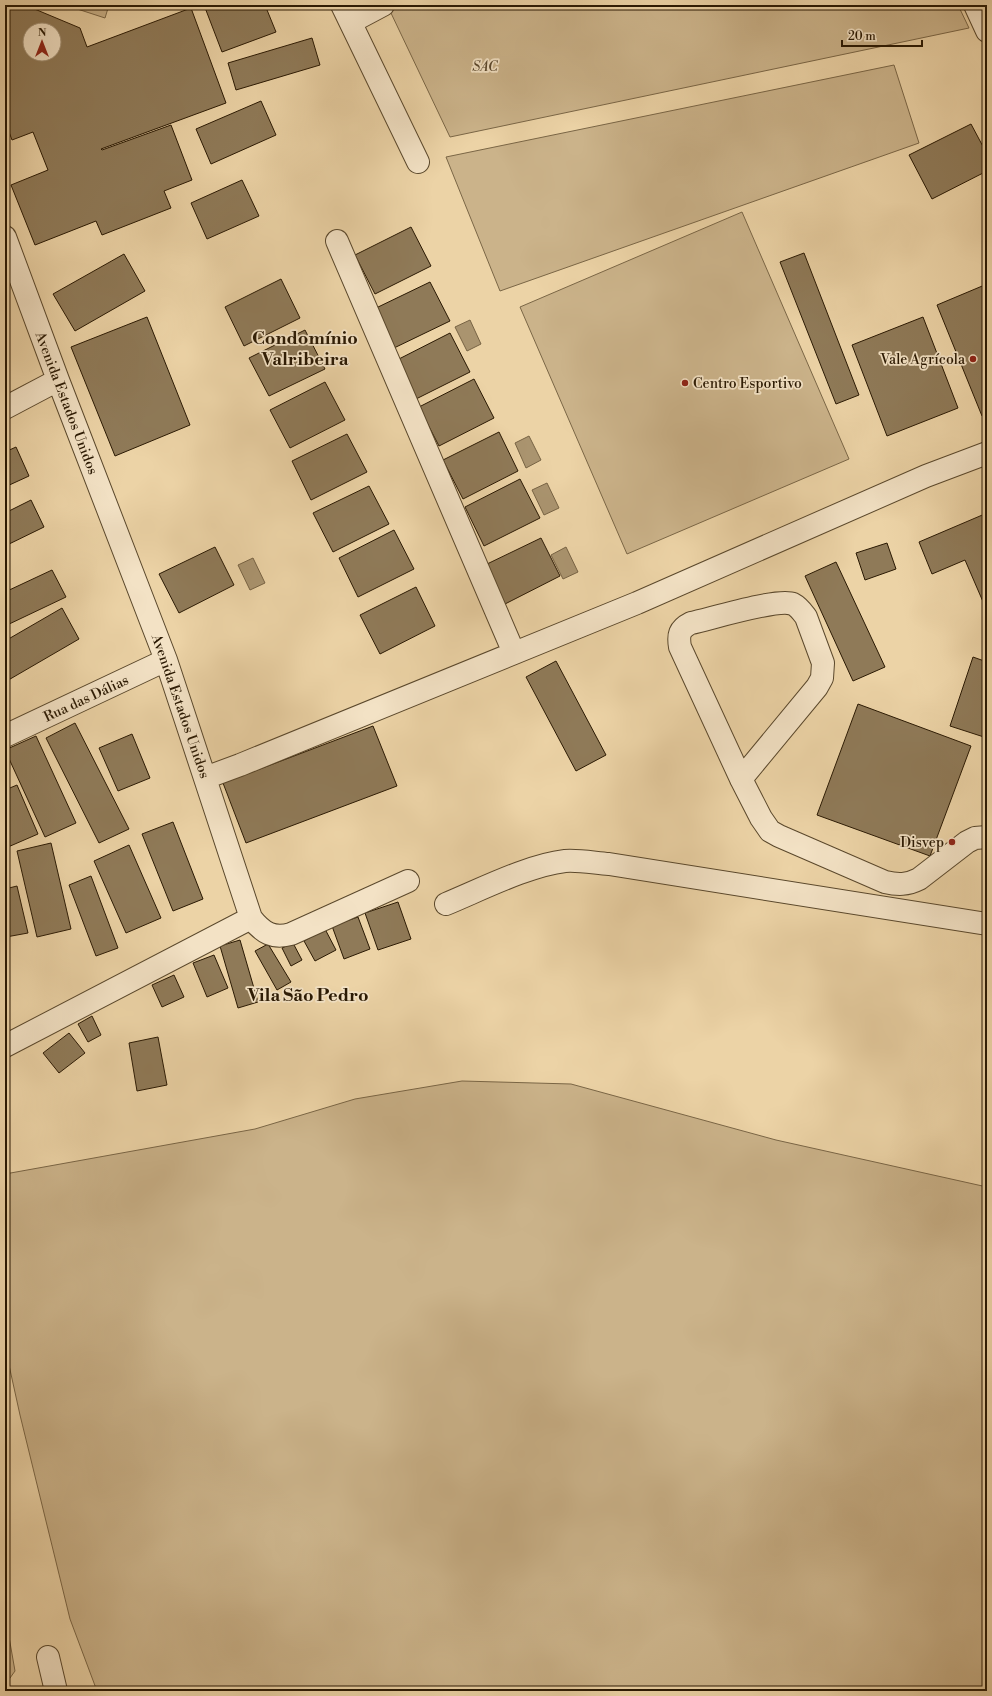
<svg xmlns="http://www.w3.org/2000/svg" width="992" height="1696" font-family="'Libre Bodoni',serif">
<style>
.green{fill:#cbb38a;stroke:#7a6646}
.water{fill:#aa946f;stroke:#776344}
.building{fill:#8f7a58;stroke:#2a1903;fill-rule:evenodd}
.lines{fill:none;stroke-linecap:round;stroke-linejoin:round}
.minor-casing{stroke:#5a482c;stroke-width:24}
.minor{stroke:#f3e2c5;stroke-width:22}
.poi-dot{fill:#8f2418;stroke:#f3e2c5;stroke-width:1.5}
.labels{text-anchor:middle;stroke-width:3.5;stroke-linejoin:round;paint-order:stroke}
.park-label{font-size:14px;font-style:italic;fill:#5a472c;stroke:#f3e2c5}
.poi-label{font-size:14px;fill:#2a1903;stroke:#f3e2c5;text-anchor:end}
.street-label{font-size:14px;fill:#2a1903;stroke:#f3e2c5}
.district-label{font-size:18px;font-weight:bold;fill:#2a1903;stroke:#f3e2c5}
</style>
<rect width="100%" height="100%" fill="#ecd3a6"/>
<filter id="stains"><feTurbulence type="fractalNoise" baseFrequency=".005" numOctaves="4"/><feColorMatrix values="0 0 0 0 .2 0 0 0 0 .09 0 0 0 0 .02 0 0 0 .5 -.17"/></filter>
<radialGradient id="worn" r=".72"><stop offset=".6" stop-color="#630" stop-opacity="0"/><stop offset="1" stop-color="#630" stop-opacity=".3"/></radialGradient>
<path class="green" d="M65,5H109L105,18Z
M400,5H958L969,28L450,137L390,11Z
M894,65L919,143L500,291L446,157Z
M742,212L849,459L627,554L520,307Z
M462,1081L571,1084L776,1140L987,1187V1691H97L70,1619L20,1415L5,1347V1174L255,1129L355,1099Z
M5,1614L15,1671L5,1685Z"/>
<path class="water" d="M470,320L481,344L467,351L455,327Z
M529,436L541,460L526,468L515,443Z
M547,483L559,508L544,515L532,490Z
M566,547L578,572L563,579L551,555Z
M253,558L265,583L250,590L238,565Z"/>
<path class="building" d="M5,5H25L80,28L87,47L191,8L226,103L101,149L102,150L171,125L192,180L164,191L171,208L102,235L96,221L35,245L11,185L48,170L33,132L12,140L5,121ZM30,30H54V54H30Z
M204,5H265L276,32L222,52Z
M312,38L320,65L236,90L228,63Z
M261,101L276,135L211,164L196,129Z
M971,124L987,154V171L932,199L909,155Z
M242,180L259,216L207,239L191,203Z
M411,227L431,266L375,294L355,255Z
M804,253L859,395L836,404L780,262Z
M124,254L145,291L75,331L53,294Z
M281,279L300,318L244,346L225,307Z
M430,282L450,321L394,348L374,309Z
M987,284V414L982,416L937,305Z
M147,317L190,425L115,456L71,347Z
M923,317L958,408L887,436L852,345Z
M305,330L325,369L269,396L249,358Z
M450,333L470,372L414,400L395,361Z
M474,379L494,418L439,446L419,407Z
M325,382L345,420L290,448L270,410Z
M499,432L518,471L463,499L443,460Z
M347,434L367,472L311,500L292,461Z
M16,447L29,476L5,487V452Z
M520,479L540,518L484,546L465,507Z
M369,486L389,524L333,552L313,513Z
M31,500L44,527L5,546V513Z
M987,513V611L965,560L932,574L919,542Z
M394,530L414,569L358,597L339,558Z
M541,538L560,576L505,604L485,565Z
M887,543L896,569L865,580L856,553Z
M215,547L234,585L179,613L159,574Z
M836,562L885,667L853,681L805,576Z
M52,570L66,597L5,626V592Z
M416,587L435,626L380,654L360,615Z
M62,608L79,639L5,682V641Z
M973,657L987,662V738L950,726Z
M556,661L606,755L576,771L526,677Z
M858,704L971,746L930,856L817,815Z
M75,723L129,829L99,843L46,738Z
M373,726L397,786L246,843L223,783Z
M132,734L150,778L118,791L99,748Z
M36,736L76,823L45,837L5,750Z
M17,785L38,834L8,847L5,839V790Z
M173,822L203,899L173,911L142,834Z
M51,843L71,929L37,937L17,851Z
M129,845L161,918L126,933L94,861Z
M91,876L118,948L96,956L69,885Z
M17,886L28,933L6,937L5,889Z
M398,902L411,939L378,950L365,913Z
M358,917L370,949L344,959L332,926Z
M325,929L336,950L315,961L304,941Z
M240,940L258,1002L238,1008L220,946Z
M293,943L302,960L291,966L282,948Z
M268,944L291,982L277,990L255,951Z
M214,955L228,988L207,997L193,963Z
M174,975L184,997L162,1007L152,985Z
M92,1016L101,1035L88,1042L78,1024Z
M69,1033L85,1053L59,1073L43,1053Z
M158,1037L167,1085L137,1091L129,1043Z"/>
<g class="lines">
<defs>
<path id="minor" d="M342,5L418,162
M975,5L987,31
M351,22L383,5
M5,237L58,380L166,660L251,918L5,1046
M337,241L514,653
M5,408L58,380
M5,736L166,660
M205,778L240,765L637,603L926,476L987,453
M741,779L817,687L822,678L823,663L806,617C803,613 799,607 793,604C778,598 710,619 691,623C679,629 678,635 680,647L741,779L761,818L770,831L779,836L885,882C898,885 907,885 919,879L967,842L975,838L987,837
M446,904C480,890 529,865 565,861C579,860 595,863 609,864L987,924
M251,918C263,933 273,939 291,934L408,881
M48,1657L56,1691"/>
</defs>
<use href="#minor" class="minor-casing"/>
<use href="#minor" class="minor"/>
</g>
<g class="poi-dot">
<circle cx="973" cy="359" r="4"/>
<circle cx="685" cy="383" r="4"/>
<circle cx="952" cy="842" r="4"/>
</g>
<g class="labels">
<g class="park-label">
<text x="485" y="71">SAC</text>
</g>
<g class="poi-label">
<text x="965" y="364">Vale Agrícola</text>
<text x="693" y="388" text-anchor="start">Centro Esportivo</text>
<text x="944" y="847">Disvep</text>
</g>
<g class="street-label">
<text transform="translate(67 403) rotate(69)" y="5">Avenida Estados Unidos</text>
<text transform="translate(86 698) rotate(-25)" y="5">Rua das Dálias</text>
<text transform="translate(181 706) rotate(71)" y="5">Avenida Estados Unidos</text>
</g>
<g class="district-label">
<text x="305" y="344">Condomínio<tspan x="305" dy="21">Valribeira</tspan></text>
<text x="308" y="1001">Vila São Pedro</text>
</g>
</g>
<rect width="992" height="1696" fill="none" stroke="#ecd3a6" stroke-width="20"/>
<rect x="6" y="6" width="980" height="1684" fill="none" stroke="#2a1903" stroke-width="2"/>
<rect x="10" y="10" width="972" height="1676" fill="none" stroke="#2a1903"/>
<g transform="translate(42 42)"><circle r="19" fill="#f3e2c5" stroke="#a39277"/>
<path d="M0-3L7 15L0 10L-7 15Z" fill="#8f2418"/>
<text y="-6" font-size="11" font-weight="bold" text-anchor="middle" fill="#2a1903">N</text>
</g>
<path d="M842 40v6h80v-6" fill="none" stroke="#2a1903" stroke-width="2"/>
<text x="848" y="40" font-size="12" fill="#2a1903" stroke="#f3e2c5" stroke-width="3" paint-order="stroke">20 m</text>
<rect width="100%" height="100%" filter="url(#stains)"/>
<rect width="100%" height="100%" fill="url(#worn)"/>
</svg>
